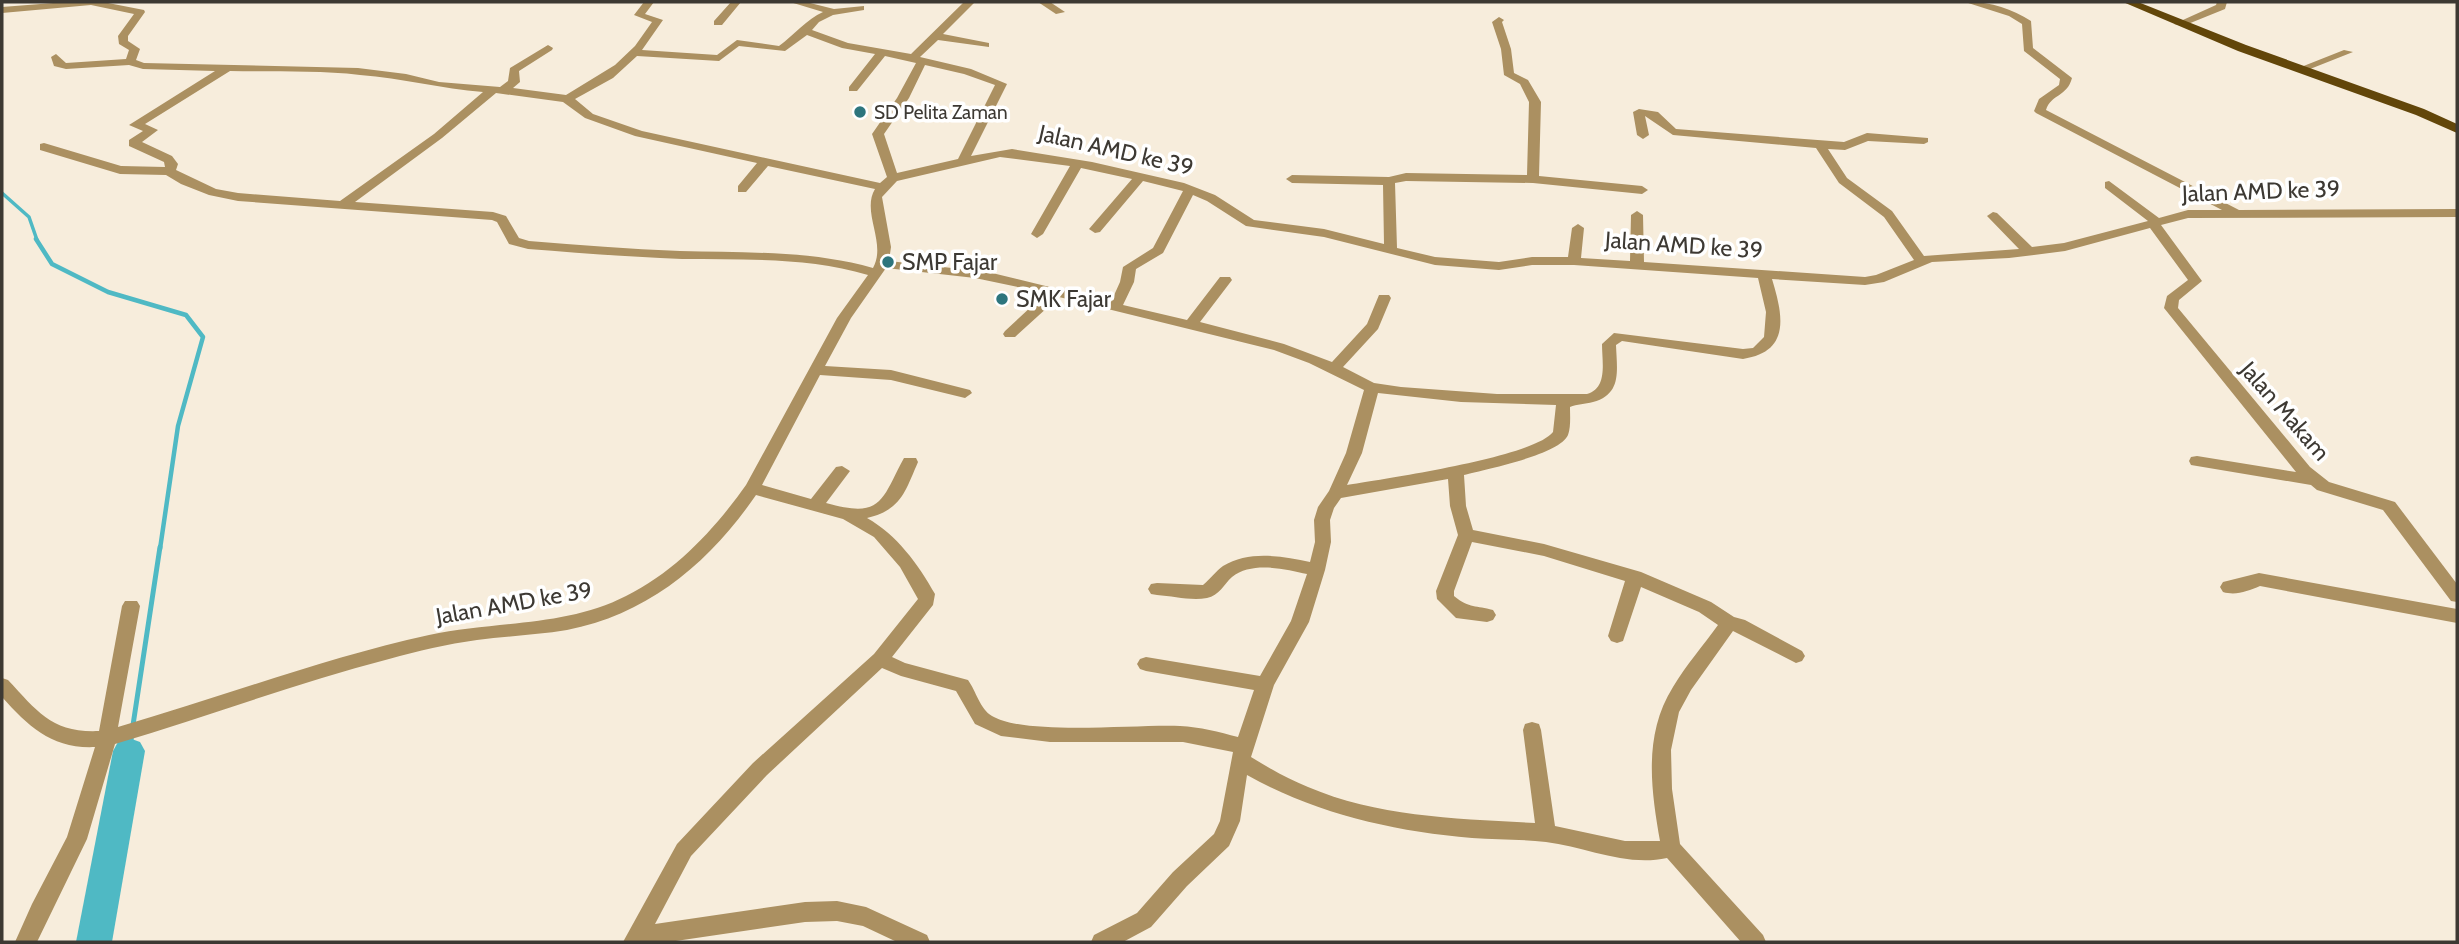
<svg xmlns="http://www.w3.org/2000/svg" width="2459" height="944" font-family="Cabin,sans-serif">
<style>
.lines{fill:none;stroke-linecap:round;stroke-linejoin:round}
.stream-far2{stroke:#4fb9c4;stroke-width:3.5}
.stream-far1{stroke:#4fb9c4;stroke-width:4.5}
.stream{stroke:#4fb9c4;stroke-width:5}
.river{fill:#4fb9c4;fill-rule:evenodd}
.minor{fill:#ab9061;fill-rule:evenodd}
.major{fill:#62460a;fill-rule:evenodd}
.poi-dot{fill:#2d757d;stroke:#fff;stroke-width:2.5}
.labels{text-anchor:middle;stroke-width:7;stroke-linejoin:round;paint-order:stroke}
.far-poi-label{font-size:19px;fill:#3d3933;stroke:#fff;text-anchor:start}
.street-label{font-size:23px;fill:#3d3933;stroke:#fff}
.poi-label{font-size:23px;fill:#3d3933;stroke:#fff;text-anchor:start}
</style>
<rect width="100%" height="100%" fill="#f7eddc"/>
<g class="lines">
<path class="stream-far2" d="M2,193L29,217L37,240"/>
<path class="stream-far1" d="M36,239L52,264L108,292L186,315L203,337L178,426L160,549"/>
<path class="stream" d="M133,725L160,547
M129,751L132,734"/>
<path class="river" d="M129,738L140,742L145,751L112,942H76L113,751L118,742Z"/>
<path class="minor" d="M66,2H103L144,10L145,12L128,36V41L140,49L136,60L144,63L358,68L406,74L439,82L500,87L508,81L510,68L548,45L553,48L552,50L519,71L520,82L513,88L566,95L615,65L635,46L652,22L634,15L644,2H654L645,14L663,20L642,50L717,55L737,40L779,46C794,35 807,19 823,12L790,2H806L834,9L864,6V10L833,15L819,22L812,30L848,43L911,54L964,2H975L943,34L989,43V47L938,40L920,57L971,69L1007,84L971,156L1012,149L1092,162L1184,183L1215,195L1254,220L1324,229L1384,244L1383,185L1292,183L1286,179L1292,175L1389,177L1406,173L1527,175L1529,102L1520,84L1504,75L1501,49L1492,22L1499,17L1504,20L1502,22L1511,49L1514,73L1528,80L1541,102L1539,176L1642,186L1648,190L1642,194L1533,183L1406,181L1395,183L1397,248L1435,257L1499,262L1532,257H1568L1572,228L1578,224L1584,228L1581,258L1630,261L1631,215L1637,211L1643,215L1644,262L1865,277L1876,275L1914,260L1884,217L1839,183L1816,148L1673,135L1645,116L1649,135L1643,139L1637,135L1633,112L1639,109L1658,112L1676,129L1844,142L1867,133L1928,138V142L1924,144L1868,141L1845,150L1828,149L1847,178L1892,211L1924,256L2019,249L1987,216L1993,212L1997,213L2032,247L2064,243L2148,221L2105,188V182L2109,181L2159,218L2188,210H2222L2036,113L2034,111L2039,99L2059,85L2060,79L2024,51L2022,24L2009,16L1965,2C1988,1 2011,8 2031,21L2033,48L2072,78C2067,97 2051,94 2046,110L2239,210L2457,209V217L2188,218L2161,225L2202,281L2179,300L2178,308L2310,467L2329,482L2395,502L2457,584V602L2451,601L2383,510L2317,490L2311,485L2191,465L2189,461L2191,457L2197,456L2296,472L2164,308L2167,296L2188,280L2150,228L2065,251L2009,258L1932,262L1884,282L1865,285L1772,279C1783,315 1791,352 1743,359L1622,341L1616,345C1617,371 1622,394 1593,402C1585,404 1577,404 1570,407C1570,415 1571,427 1568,435C1559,455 1486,469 1464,475L1466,506L1473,530L1544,544L1641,572L1711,602L1734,617L1745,620L1802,651L1805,656L1802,661L1796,663L1733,631L1691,690L1679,712L1671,750L1672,789L1680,844L1763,935L1766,942H1741L1667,858C1626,867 1586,847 1546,842C1522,839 1496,840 1472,838C1393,831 1317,814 1247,775L1240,821L1229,846L1187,886L1151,927L1123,942H1091L1094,935L1137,913L1173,872L1214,834L1220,821L1233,752L1183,742H1050L1001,736L975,724L956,691L901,676L882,668L767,775L691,856L655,924L805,902L837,901L866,907L927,935L930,942H897L863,926L837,921L805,922L669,942H623L677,844L753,763L874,654L918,599L900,567L874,537L843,519L756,495C710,562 649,614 567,630C537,635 507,636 477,640C447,644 418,651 389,659C296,683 207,717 115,744L87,839L37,942H15L32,904L67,837L95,747C52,749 29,727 2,697V678L8,680C38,712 52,733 99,731L122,606L125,601H137L140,606L118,727C222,697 324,658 429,635C494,621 566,627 626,596C676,571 714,530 746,485L837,318L868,275C808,257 744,260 682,259C631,257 579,253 528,249L509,244L497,222L492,220L238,201L209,195L181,184L166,175L120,174L40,150V144L44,143L121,166L165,167L164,162L129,146V140L143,131L129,125L215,71L143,69L129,65L66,69L54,66L51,57L56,54L66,63L126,59L129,50L119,44L118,36L134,14L91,5L2,13V7ZM807,35L842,48L875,54L849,87V91H857L885,56L916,63L897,98L872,134L887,177L880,183L642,131L593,114L575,99L613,78L637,56L719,61L739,46L785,51ZM925,65L964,74L995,85L958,159L897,173L884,134L909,98ZM230,71C273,72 317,70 360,75C402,78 442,89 483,92L434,134L340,201L238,193L216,189L176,170L178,164L172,156L142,142L158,130L145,124ZM496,93L563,102L585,118L635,136L757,163L738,186V192H746L768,166L875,189C861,212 887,243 873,268C810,250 745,253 680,251C629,249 579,245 529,241L519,238L506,216L493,212L355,202L442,138ZM1000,157L1070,166L1031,234L1037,238L1043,234L1081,168L1132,179L1089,229L1095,233L1100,232L1143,181L1183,191L1153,248L1123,267L1120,282L1111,302L988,272L889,261L891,247L882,197L897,181ZM1193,195L1207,201L1246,226L1324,237L1435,265L1499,270L1532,265H1574L1758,278L1766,312L1764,337L1753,348L1743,349L1614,333L1602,344C1602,362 1608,388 1587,394H1497L1401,387L1374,383L1343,367L1378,329L1391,298L1389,295H1379L1367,324L1332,362L1284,344L1200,322L1232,280L1230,277H1220L1187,320L1123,305L1134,282L1136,269L1163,253ZM886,268L975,278L1046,293L1005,331L1003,334L1005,337H1015L1059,297L1274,350L1309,363L1364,390L1346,453L1329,491L1318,507L1314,520L1315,542L1310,562C1282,556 1249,550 1223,566C1216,571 1210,579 1203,585L1157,583L1151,584L1148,589L1151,594L1157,595C1173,596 1191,601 1207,598C1219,596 1224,584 1232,577C1252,561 1285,569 1307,574L1291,621L1260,676L1146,657L1140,659L1137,664L1140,669L1146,671L1254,690L1238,737C1219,732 1200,727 1180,726C1137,724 1025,736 992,716C980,709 976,691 968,680L905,663L892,657L933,605L935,594C918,564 897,535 867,518C901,510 905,492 918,462L916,458H904C881,500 883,519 826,503L850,471L842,466L836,467L811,499L762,485L820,375L891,380L965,398L972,393L970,390L891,370L825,366L851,318ZM1378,393L1461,402L1556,405L1553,432C1534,457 1384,479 1347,485L1362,453ZM1448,479L1450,506L1458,535L1436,591L1437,599L1456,618L1487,622L1493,620L1496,615L1493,610C1476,605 1470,609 1454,596V591L1472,542L1544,556L1625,581L1608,636L1611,641L1617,643L1623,641L1641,587L1699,612L1718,625C1703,646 1686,665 1673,687C1643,735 1651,789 1660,841H1625L1555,826L1541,730L1539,724L1532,722L1525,724L1523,730L1535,823C1460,819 1378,817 1308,787C1288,779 1269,768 1251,757L1274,685L1309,622L1325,570L1331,542L1330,520L1334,508L1341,498Z
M731,2H741L722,25H714V21Z
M1038,2H1050L1065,12L1056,14Z
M2217,2H2227L2225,9L2183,26L2174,24L2216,5Z
M2344,50L2353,52L2305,71L2296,69Z
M2259,573L2457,609V623L2260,586C2248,591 2236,596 2223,592L2220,587L2223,582Z"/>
<path class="major" d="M2123,2H2138L2246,45L2424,109L2457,124V133L2416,115L2238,51Z"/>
</g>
<g class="poi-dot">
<circle cx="860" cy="112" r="7"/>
<circle cx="888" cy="262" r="7"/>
<circle cx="1002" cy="299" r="7"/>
</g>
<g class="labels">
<g class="far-poi-label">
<text x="874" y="119">SD Pelita Zaman</text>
</g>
<g class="street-label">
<text transform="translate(1116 150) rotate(13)" y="8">Jalan AMD ke 39</text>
<text transform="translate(2261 191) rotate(-2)" y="8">Jalan AMD ke 39</text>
<text transform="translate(1684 245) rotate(4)" y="8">Jalan AMD ke 39</text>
<text transform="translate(2285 411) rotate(49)" y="8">Jalan Makam</text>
<text transform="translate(514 603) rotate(-10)" y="8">Jalan AMD ke 39</text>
</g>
<g class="poi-label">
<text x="902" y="270">SMP Fajar</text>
<text x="1016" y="307">SMK Fajar</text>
</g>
</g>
<rect width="2459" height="944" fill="none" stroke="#3d3933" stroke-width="7"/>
</svg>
